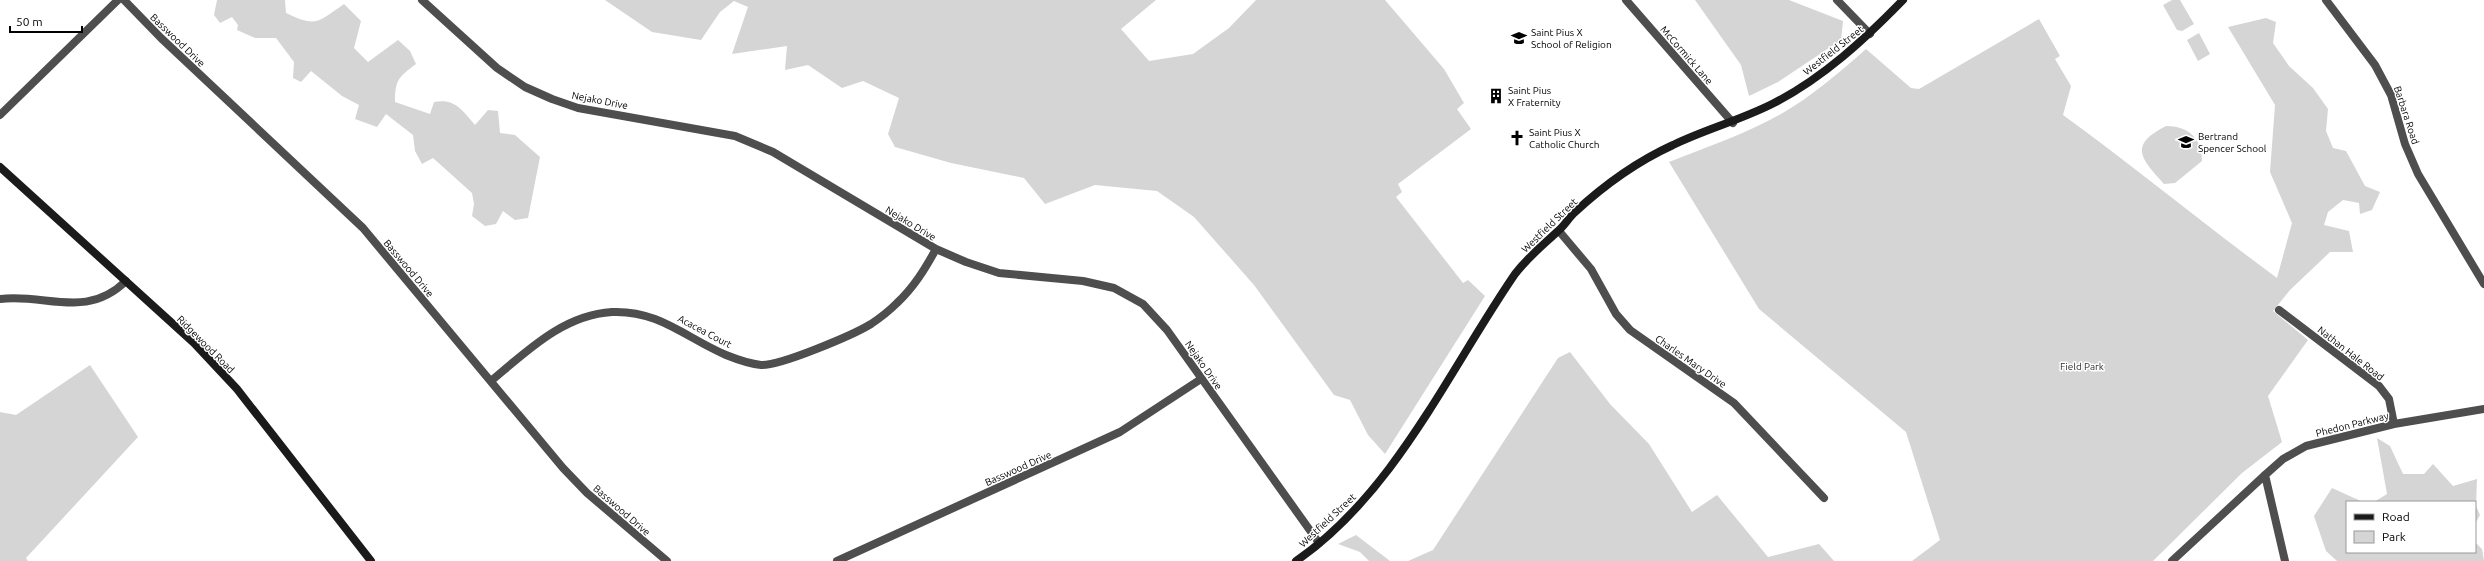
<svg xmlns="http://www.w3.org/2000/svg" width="2484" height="561" font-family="Ubuntu,sans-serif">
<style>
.green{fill:#d5d5d5}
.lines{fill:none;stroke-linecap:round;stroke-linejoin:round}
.minor{stroke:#4e4e4e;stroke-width:8}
.secondary{stroke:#1b1b1b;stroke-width:8}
.labels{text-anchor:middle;stroke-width:3;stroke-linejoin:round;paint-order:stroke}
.poi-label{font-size:10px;fill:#000;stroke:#fff;text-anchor:start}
.street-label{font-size:10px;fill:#000;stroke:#fff}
.park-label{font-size:10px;fill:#2c2c2c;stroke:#fff}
</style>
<rect width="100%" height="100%" fill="#fff"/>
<path class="green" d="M217,0H285L286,13C317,28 318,22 344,4L361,21L354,48L368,62L398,40L410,51L416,64C399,77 395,79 395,102L430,114L434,102C455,98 462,110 475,125L488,110L498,111L500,133L515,135L540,157L528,218L515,220L503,211L496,224L485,226L472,216L474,204L472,193L433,158L422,164L415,151L413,135L386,114L377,127L355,119L359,105L342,96L311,71L301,82L293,78L294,62L276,38H255L237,30L238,25L232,17L220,23L214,15Z
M605,0H1156L1121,29L1149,61L1193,54L1229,28L1256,0H1385L1444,69L1464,103L1457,109L1471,129L1398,184L1402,192L1396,197L1463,283L1468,280L1485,296L1385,454L1368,435L1350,400L1334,395L1254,285L1194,217L1157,191L1095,185L1045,204L1024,178L951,163L895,147L888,134L899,98L863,81L842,88L808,65L785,70L787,46L732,54L748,7L734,1L720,12L701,40L652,32Z
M1695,0H1789L1843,21L1841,40L1778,82L1749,96L1741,65Z
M2172,0H2180L2194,24L2182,31L2177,30L2163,5Z
M2266,18L2276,22L2273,43L2289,66L2313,88L2328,109L2326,131L2333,148L2346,151L2365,186L2380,192L2372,210L2360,214L2359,203L2343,200L2328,212L2324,225L2349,231L2353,252H2330L2290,290L2273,311L2308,340L2268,396L2282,442L2242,473L2153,561H1912L1940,540L1906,432L1759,309L1669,162C1707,147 1746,134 1781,114C1812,96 1839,73 1866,49L1911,88L1919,89L2039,19L2060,56L2055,59L2071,86L2063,115C2136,168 2205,225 2277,278L2292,223L2270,172L2275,105L2228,27Z
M2199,33L2210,54L2198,61L2187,40Z
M2166,126C2188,126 2202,138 2202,161L2175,183L2164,184C2142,159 2127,146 2166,126Z
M1570,352L1610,404L1649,444L1692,512L1717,495L1768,557L1819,544L1834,561H1408L1433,550L1558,358Z
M90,365L138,437L26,558L28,561H0V412L16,415Z
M2377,438L2390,446L2403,474H2424L2433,464L2453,486L2477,479L2476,506L2480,515L2475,524V502H2374L2387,494Z
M2332,488L2363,502H2347V552H2475V542L2482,549L2484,561H2337L2326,551L2314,516Z
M1356,535L1390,561H1369L1360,552L1338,544Z"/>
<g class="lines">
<path class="minor" d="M124,0L161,38L363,228L563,468L587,493L667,561
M422,0L497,68L525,87L552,99L578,108L735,136L773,152L936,249L966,262L999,273L1083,281L1114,288L1143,304L1167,330L1319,543
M1626,0L1733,123
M1837,0L1870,34
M2326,0L2375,65L2391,95L2405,144L2418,174L2484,284
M0,115L118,0
M1559,231L1591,269L1616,314L1630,330L1734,403L1824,498
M0,299C46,293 86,320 126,281
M2279,310L2379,386L2389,399L2394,424
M491,381C527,351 563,315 612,312C659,310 686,338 726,355C736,359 751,364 761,365C780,366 853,335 871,324C880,318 890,310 897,303C914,287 925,269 936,249
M2265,475L2285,561
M837,561L1120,432L1201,379
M2172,561L2265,475L2283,459L2306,446L2394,424L2484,409"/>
<path class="secondary" d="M0,167L194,343L237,389L371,561
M1296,561C1394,494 1449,370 1515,274C1529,256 1542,246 1558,231C1564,226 1568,219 1574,213C1603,186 1638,161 1673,145C1706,129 1741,120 1774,103C1823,78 1865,39 1903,0"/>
</g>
<defs>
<symbol id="school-bare" viewBox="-9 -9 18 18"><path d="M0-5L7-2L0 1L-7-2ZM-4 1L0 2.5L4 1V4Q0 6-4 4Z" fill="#000" stroke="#fff" stroke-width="2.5" paint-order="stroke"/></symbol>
<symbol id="building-bare" viewBox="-9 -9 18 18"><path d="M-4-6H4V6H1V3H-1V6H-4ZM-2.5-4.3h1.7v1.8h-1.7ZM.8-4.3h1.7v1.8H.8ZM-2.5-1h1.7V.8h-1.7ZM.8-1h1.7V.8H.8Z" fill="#000" stroke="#fff" stroke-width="2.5" paint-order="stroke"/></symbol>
<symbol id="church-bare" viewBox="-9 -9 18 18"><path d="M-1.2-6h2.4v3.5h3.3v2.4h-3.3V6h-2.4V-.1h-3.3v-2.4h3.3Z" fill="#000" stroke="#fff" stroke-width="2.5" paint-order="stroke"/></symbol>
</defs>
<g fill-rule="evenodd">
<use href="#school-bare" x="1508" y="27" width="22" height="22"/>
<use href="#building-bare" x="1485" y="85" width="22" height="22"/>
<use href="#church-bare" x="1506" y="127" width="22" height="22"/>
<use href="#school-bare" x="2175" y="131" width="22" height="22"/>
</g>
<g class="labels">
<g class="poi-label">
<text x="1531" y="36">Saint Pius X<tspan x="1531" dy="12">School of Religion</tspan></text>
<text x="1508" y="94">Saint Pius<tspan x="1508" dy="12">X Fraternity</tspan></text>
<text x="1529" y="136">Saint Pius X<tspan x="1529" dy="12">Catholic Church</tspan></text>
<text x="2198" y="140">Bertrand<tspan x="2198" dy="12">Spencer School</tspan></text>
</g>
<g class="street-label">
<text transform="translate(178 40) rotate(44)" y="4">Basswood Drive</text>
<text transform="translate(1833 50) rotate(-38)" y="4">Westfield Street</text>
<text transform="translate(1687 55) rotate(49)" y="4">McCormick Lane</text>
<text transform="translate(600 100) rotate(11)" y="4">Nejako Drive</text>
<text transform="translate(2407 115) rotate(72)" y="4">Barbara Road</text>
<text transform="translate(911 223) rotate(31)" y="4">Nejako Drive</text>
<text transform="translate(1549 225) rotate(-44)" y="4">Westfield Street</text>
<text transform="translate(409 268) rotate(50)" y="4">Basswood Drive</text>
<text transform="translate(705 331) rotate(28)" y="4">Acacea Court</text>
<text transform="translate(206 344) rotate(45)" y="4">Ridgewood Road</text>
<text transform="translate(2351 353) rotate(38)" y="4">Nathan Hale Road</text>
<text transform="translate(1691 361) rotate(35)" y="4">Charles Mary Drive</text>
<text transform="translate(1204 365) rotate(55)" y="4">Nejako Drive</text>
<text transform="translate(2352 424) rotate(-14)" y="4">Phedon Parkway</text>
<text transform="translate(1018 468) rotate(-24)" y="4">Basswood Drive</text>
<text transform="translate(622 510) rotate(41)" y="4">Basswood Drive</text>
<text transform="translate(1327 520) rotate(-43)" y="4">Westfield Street</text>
</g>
<g class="park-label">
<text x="2082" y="370">Field Park</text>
</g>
</g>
<rect x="2346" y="501" width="130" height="52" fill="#ffffff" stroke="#999999"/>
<rect x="2354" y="514" width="20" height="6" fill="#1b1b1b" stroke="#999999"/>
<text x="2382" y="521" font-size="12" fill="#000000">Road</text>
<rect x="2354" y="531" width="20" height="12" fill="#d5d5d5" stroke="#999999"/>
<text x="2382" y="541" font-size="12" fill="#000000">Park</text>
<path d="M10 26v6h72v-6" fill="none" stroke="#000000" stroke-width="2"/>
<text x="16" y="26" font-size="12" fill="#000000" stroke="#ffffff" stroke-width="3" paint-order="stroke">50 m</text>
</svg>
